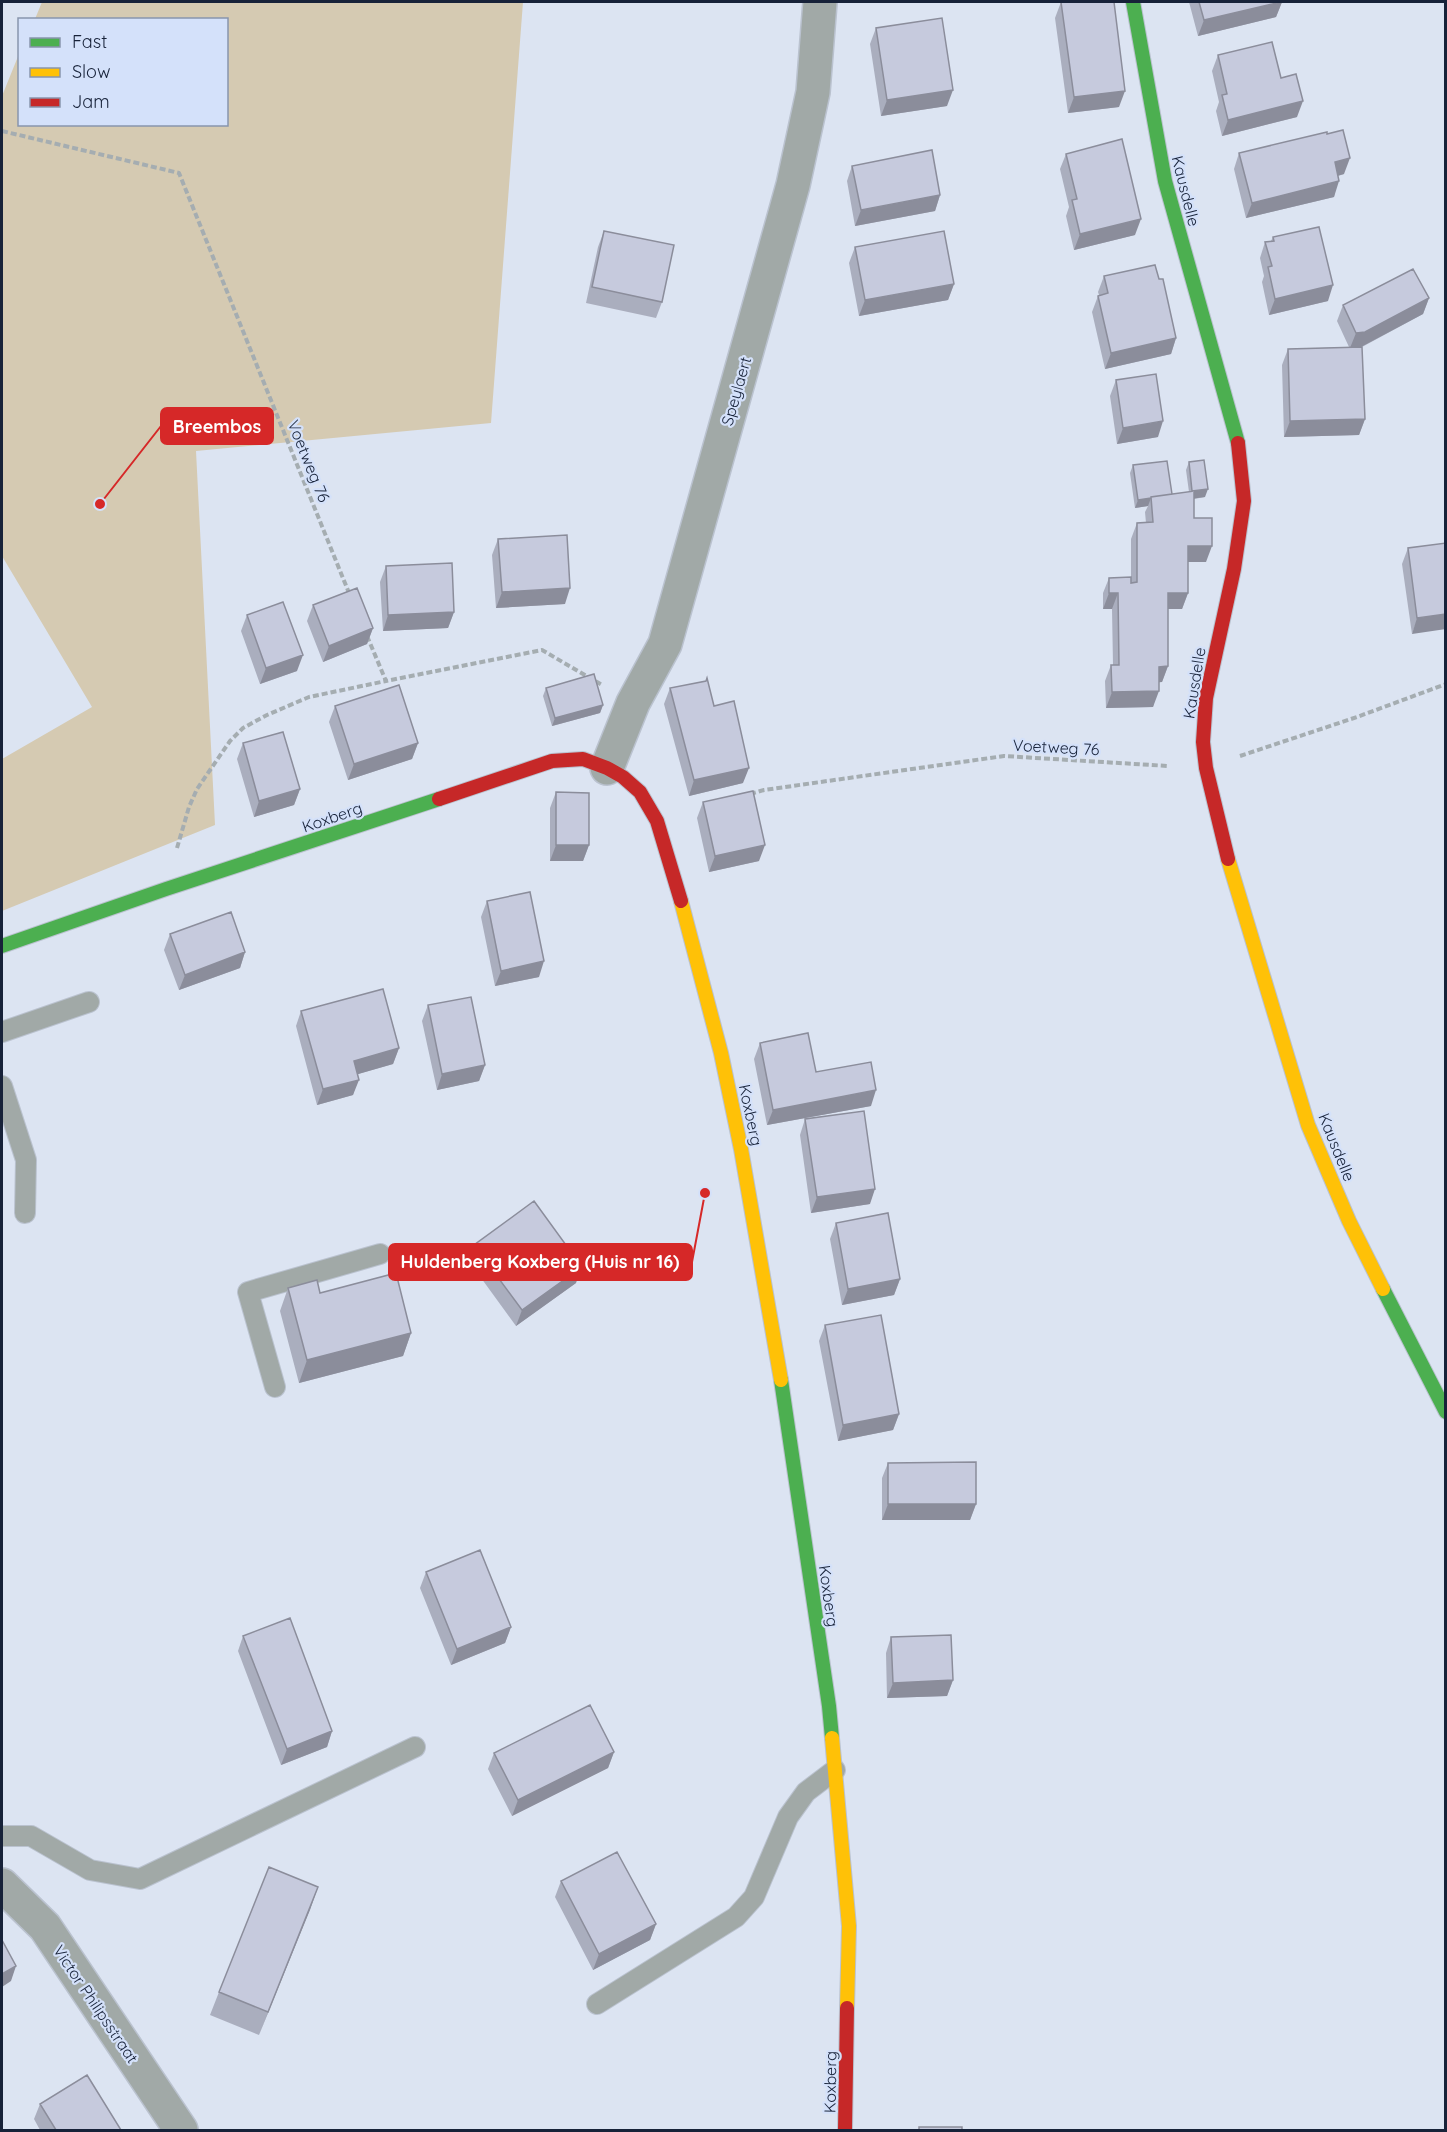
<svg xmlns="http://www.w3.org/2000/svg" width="1447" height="2132" font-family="Quicksand,sans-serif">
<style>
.green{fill:#d5cab2}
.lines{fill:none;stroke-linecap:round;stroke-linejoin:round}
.lane-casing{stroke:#bac2cf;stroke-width:22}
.street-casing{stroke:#bac2cf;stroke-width:36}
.fast-casing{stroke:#bac2cf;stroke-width:16}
.slow-casing{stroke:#bac2cf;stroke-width:16}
.jam-casing{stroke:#bac2cf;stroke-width:16}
.path{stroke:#a5adb1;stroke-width:4;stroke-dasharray:6 3;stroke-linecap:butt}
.lane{stroke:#a1a9a7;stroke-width:20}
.street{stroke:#a1a9a7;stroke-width:33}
.fast{stroke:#4caf50;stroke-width:14}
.slow{stroke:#ffc107;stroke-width:14}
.jam{stroke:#c62828;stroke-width:14}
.wall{fill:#aaaebe}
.shaded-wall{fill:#8b8d9b}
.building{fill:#c6cadd;stroke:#8b8d9b;stroke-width:1.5}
.labels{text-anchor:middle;stroke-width:4.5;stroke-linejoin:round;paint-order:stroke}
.street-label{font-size:16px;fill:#172239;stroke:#d4e1fa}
.leader{fill:none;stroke:#d62828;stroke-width:2}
.callout-dot{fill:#d62828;stroke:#d4e1fa;stroke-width:2}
.callout{fill:#d62828;stroke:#d62828;stroke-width:2}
.callout-label{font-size:18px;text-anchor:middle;font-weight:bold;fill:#fff}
</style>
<rect width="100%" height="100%" fill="#dce4f2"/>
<path class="green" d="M42,2H523L491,423L196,451L215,825L2,911V759L92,707L2,556V96L19,54L20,124H226V20L35,19Z"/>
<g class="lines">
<defs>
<path id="lane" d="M2,1032L89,1002
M2,1086L26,1160L25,1213
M275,1387L248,1292L380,1254
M2,1836H31L90,1870L140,1879L415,1747
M597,2004L736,1917L754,1897L788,1817L806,1792L835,1770"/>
<path id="street" d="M607,768L633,703L665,644L793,185L813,92L820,2
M2,1885L45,1927L181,2130"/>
<path id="fast" d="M1133,2L1165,181L1238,443
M2,946L166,889L439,799
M1383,1289L1446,1412
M781,1380L829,1706L832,1738"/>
<path id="slow" d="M1228,859L1308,1125L1349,1221L1383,1289
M681,901L721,1053L741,1149L781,1380
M832,1738L849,1926L847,2008"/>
<path id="jam" d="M439,799L552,761L583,759L607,768L623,777L640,792L657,821L681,901
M1228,859L1206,768L1203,742L1206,698L1234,569L1244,501L1238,443
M845,2130L847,2008"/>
</defs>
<use href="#lane" class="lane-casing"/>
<use href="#street" class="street-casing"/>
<use href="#fast" class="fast-casing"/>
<use href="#slow" class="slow-casing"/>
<use href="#jam" class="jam-casing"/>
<path class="path" d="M2,131L179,173L349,593
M367,636L386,681L542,650L602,685
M1240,756L1357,717L1446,684
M750,794L764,790L1004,756L1168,766
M177,848L189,807L197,789L230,741L243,728L267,715L309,697L386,681"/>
<use href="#lane" class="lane"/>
<use href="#street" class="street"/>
<use href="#fast" class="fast"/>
<use href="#slow" class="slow"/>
<use href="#jam" class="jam"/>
</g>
<path class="wall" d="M1061,2L1119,107L1068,113L1055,18Z
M1189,2H1282L1276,17L1198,36Z
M876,28L947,106L881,116L870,44Z
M1218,55L1281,78L1297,117L1222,136L1216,111L1219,102L1212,71Z
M1239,153L1344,174L1338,176L1334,197L1246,218L1234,169Z
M1066,154L1135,235L1074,250L1066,216L1069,207L1060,169Z
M852,166L940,195L935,211L855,226L847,181Z
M604,231L662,302L656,318L586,303L598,247Z
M1273,237L1328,301L1269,315L1262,282L1264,276L1260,258L1265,242L1271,241Z
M855,247L954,284L948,300L859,316L849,263Z
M1104,276L1159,279L1176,338L1171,354L1105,369L1092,312L1098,296L1099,295L1098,292Z
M1429,298L1423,314L1362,347L1365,419L1359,435L1284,437L1282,365L1288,349L1349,347L1337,321L1343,305Z
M1116,380L1158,437L1117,444L1110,396Z
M1189,462L1205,497L1194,499V518L1206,562H1188V593L1182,609H1168V666L1162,682H1159L1153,707L1106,708L1105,681L1111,665H1113L1112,609H1103V593L1109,578L1131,583V539L1137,523H1146L1145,512L1148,506L1135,508L1130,473L1133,465L1172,494L1189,492L1186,470Z
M498,539L565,604L496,608L492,555Z
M1446,543L1412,634L1402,564L1408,548Z
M386,566L454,612L448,628L383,631L380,582Z
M313,605L373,628L367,644L323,662L307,621Z
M247,615L297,671L260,684L241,631Z
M546,688L603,705L600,713L552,726L543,696Z
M670,688L714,706L743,783L689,796L664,704Z
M335,706L418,743L412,759L348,780L329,722Z
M243,743L300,789L294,805L254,817L237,759Z
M556,792L589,845L583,861H550V808Z
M703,802L759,861L709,872L697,818Z
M487,901L539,977L495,986L481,917Z
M170,934L245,952L240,968L179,990L164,950Z
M428,1005L485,1065L479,1081L437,1090L422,1021Z
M301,1011L399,1048L393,1064L358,1074L353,1095L317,1105L296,1026Z
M760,1043L816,1072L871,1106L767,1125L754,1059Z
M805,1119L870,1204L811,1213L800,1135Z
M836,1223L900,1279L894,1295L842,1305L830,1239Z
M474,1245L576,1283L516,1326L468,1260Z
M288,1288L320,1293L411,1333L403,1356L299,1383L280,1311Z
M825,1325L899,1414L893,1430L838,1441L819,1341Z
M888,1463L976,1504L970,1520H882V1478Z
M426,1572L511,1627L505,1643L451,1665L420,1588Z
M243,1636L332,1731L327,1747L281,1765L238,1651Z
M891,1637L953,1680L947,1696L887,1698L886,1653Z
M614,1752L608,1768L512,1816L488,1769L494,1753Z
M561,1881L656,1924L650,1940L593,1970L555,1897Z
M318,1887L259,2035L210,2015L219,1992Z
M40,2104L121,2130H40L34,2119Z"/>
<path class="shaded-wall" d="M1282,2L1276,17L1198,36L1204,20Z
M953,90L947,106L881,116L887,100Z
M1125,91L1119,107L1068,113L1074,97Z
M1303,101L1297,117L1222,136L1228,120Z
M1350,158L1344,174L1329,178L1335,162Z
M1339,181L1334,197L1246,218L1252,203Z
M940,195L935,211L855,226L861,210Z
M1141,219L1135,235L1074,250L1080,234Z
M954,284L948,300L859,316L865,300Z
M1333,285L1328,301L1269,315L1275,299Z
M1429,298L1423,314L1359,348H1350L1356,333Z
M1176,338L1171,354L1105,369L1111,353Z
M1365,419L1359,435L1284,437L1290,421Z
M1163,421L1158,437L1117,444L1123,428Z
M1208,489L1205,497L1190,499L1192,491Z
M1151,498L1148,506L1135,508L1138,500Z
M1188,546H1212L1206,562H1182Z
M570,588L565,604L496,608L502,592Z
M1109,593H1118L1112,609H1103Z
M1168,593H1188L1182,609H1162Z
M454,612L448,628L383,631L388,615Z
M1446,614V629L1412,634L1417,618Z
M373,628L367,644L323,662L329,646Z
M303,655L297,671L260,684L266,668Z
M1168,666L1162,682L1153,683L1159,667Z
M1159,691L1153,707L1106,708L1112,692Z
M603,705L600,713L552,726L555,718Z
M418,743L412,759L348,780L354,764Z
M749,768L743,783L689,796L694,780Z
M300,789L294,805L254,817L259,801Z
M556,845H589L583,861H550Z
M765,845L759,861L709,872L715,856Z
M245,952L240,968L179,990L185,975Z
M544,961L539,977L495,986L501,971Z
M399,1048L393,1064L348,1077L354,1061Z
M485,1065L479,1081L437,1090L442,1074Z
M359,1080L353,1095L317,1105L323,1089Z
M876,1090L871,1106L767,1125L773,1110Z
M875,1189L870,1204L811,1213L817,1197Z
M582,1267L576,1283L516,1326L522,1310Z
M900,1279L894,1295L842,1305L848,1289Z
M411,1333L403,1356L299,1383L307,1360Z
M899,1414L893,1430L838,1441L843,1425Z
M888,1504H976L970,1520H882Z
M511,1627L505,1643L451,1665L457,1649Z
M953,1680L947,1696L887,1698L893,1683Z
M332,1731L327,1747L281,1765L287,1749Z
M614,1752L608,1768L512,1816L518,1800Z
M318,1887L310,1910L259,2035L268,2012Z
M656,1924L650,1940L593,1970L599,1954Z
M16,1966L11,1981L2,1987V1974Z"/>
<path class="building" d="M1061,2H1114L1125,91L1074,97Z
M1199,2H1281L1204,20Z
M942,18L953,90L887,100L876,28Z
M1272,42L1281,78L1296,74L1303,101L1228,120L1222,95L1227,94L1218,55Z
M1343,130L1350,158L1335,162L1339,181L1252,203L1239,153L1327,132V134Z
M1122,139L1141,219L1080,234L1072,200L1077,199L1066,154Z
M932,150L940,195L861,210L852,166Z
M1319,227L1333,285L1275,299L1268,267L1272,266L1265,242L1274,241L1273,237Z
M604,231L674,245L662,302L592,287Z
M944,231L954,284L865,300L855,247Z
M1155,265L1159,279H1163L1176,338L1111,353L1098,296L1108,293L1104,276Z
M1413,269L1429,298L1365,332L1356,333L1343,305Z
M1362,347L1365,419L1290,421L1288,349Z
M1156,374L1163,421L1123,428L1116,380Z
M1204,460L1208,489L1192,491L1189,462Z
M1167,461L1172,494L1151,497V498L1138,500L1133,465Z
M1194,491V518H1212V546H1188V593H1168V666L1159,667V691L1112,692L1111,665H1119L1118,593H1109V578L1131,577V583L1137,582V523L1153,522L1151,497Z
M567,535L570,588L502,592L498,539Z
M1446,543V614L1417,618L1408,548Z
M452,563L454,612L388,615L386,566Z
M357,588L373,628L329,646L313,605Z
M283,602L303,655L266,668L247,615Z
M594,674L603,705L555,718L546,688Z
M707,678L714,706L734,701L749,768L694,780L670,688L706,681Z
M399,685L418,743L354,764L335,706Z
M283,732L300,789L259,801L243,743Z
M753,791L765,845L715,856L703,802Z
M556,792L589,793V845H556Z
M530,892L544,961L501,971L487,901Z
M231,912L245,952L185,975L170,934Z
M383,989L399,1048L354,1061L359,1080L323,1089L301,1011Z
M471,997L485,1065L442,1074L428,1005Z
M808,1033L816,1072L871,1062L876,1090L773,1110L760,1043Z
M864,1111L875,1189L817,1197L805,1119Z
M534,1201L582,1267L522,1310L474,1245Z
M888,1213L900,1279L848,1289L836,1223Z
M396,1273L411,1333L307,1360L288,1288L317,1280L320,1293Z
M881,1315L899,1414L843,1425L825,1325Z
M976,1462V1504H888V1463Z
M480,1550L511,1627L457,1649L426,1572Z
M290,1618L332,1731L287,1749L243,1636Z
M951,1635L953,1680L893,1683L891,1637Z
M590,1705L614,1752L518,1800L494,1753Z
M617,1852L656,1924L599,1954L561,1881Z
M269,1867L318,1887L268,2012L219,1992Z
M2,1940L16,1966L2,1974Z
M87,2075L121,2130H56L40,2104Z
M919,2127H962V2130H919Z"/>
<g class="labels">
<g class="street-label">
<text transform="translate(1186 191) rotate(76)" y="6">Kausdelle</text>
<text transform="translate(736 391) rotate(-74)" y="6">Speylaert</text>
<text transform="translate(309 461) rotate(68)" y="6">Voetweg 76</text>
<text transform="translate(1194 683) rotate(-81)" y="6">Kausdelle</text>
<text transform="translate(1056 747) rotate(3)" y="6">Voetweg 76</text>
<text transform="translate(332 817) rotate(-19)" y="6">Koxberg</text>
<text transform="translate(751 1115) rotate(78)" y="6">Koxberg</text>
<text transform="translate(1337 1147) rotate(68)" y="6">Kausdelle</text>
<text transform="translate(829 1596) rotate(82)" y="6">Koxberg</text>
<text transform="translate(96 2004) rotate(56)" y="6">Victor Philipsstraat</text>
<text transform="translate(830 2082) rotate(-89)" y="6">Koxberg</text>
</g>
</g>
<path class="leader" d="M100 504L161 426M705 1193L692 1262"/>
<g class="callout-dot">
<circle cx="100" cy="504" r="6"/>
<circle cx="705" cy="1193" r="6"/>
</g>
<g class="callout">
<rect x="161" y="408" width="112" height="36" rx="6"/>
<rect x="389" y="1244" width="303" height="36" rx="6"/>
</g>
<g class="callout-label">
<text x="217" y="433">Breembos</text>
<text x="540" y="1268">Huldenberg Koxberg (Huis nr 16)</text>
</g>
<rect width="1447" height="2132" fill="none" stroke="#172239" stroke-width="6"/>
<rect x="18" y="18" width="210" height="108" fill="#d4e1fa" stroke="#8895ad" stroke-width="1.5"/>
<rect x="30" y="38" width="30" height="9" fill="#4caf50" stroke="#8895ad" stroke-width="1.5"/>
<text x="72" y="48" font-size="18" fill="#172239">Fast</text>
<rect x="30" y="68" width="30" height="9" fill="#ffc107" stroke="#8895ad" stroke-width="1.5"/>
<text x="72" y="78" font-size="18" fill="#172239">Slow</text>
<rect x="30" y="98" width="30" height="9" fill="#c62828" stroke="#8895ad" stroke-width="1.5"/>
<text x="72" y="108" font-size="18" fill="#172239">Jam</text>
</svg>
